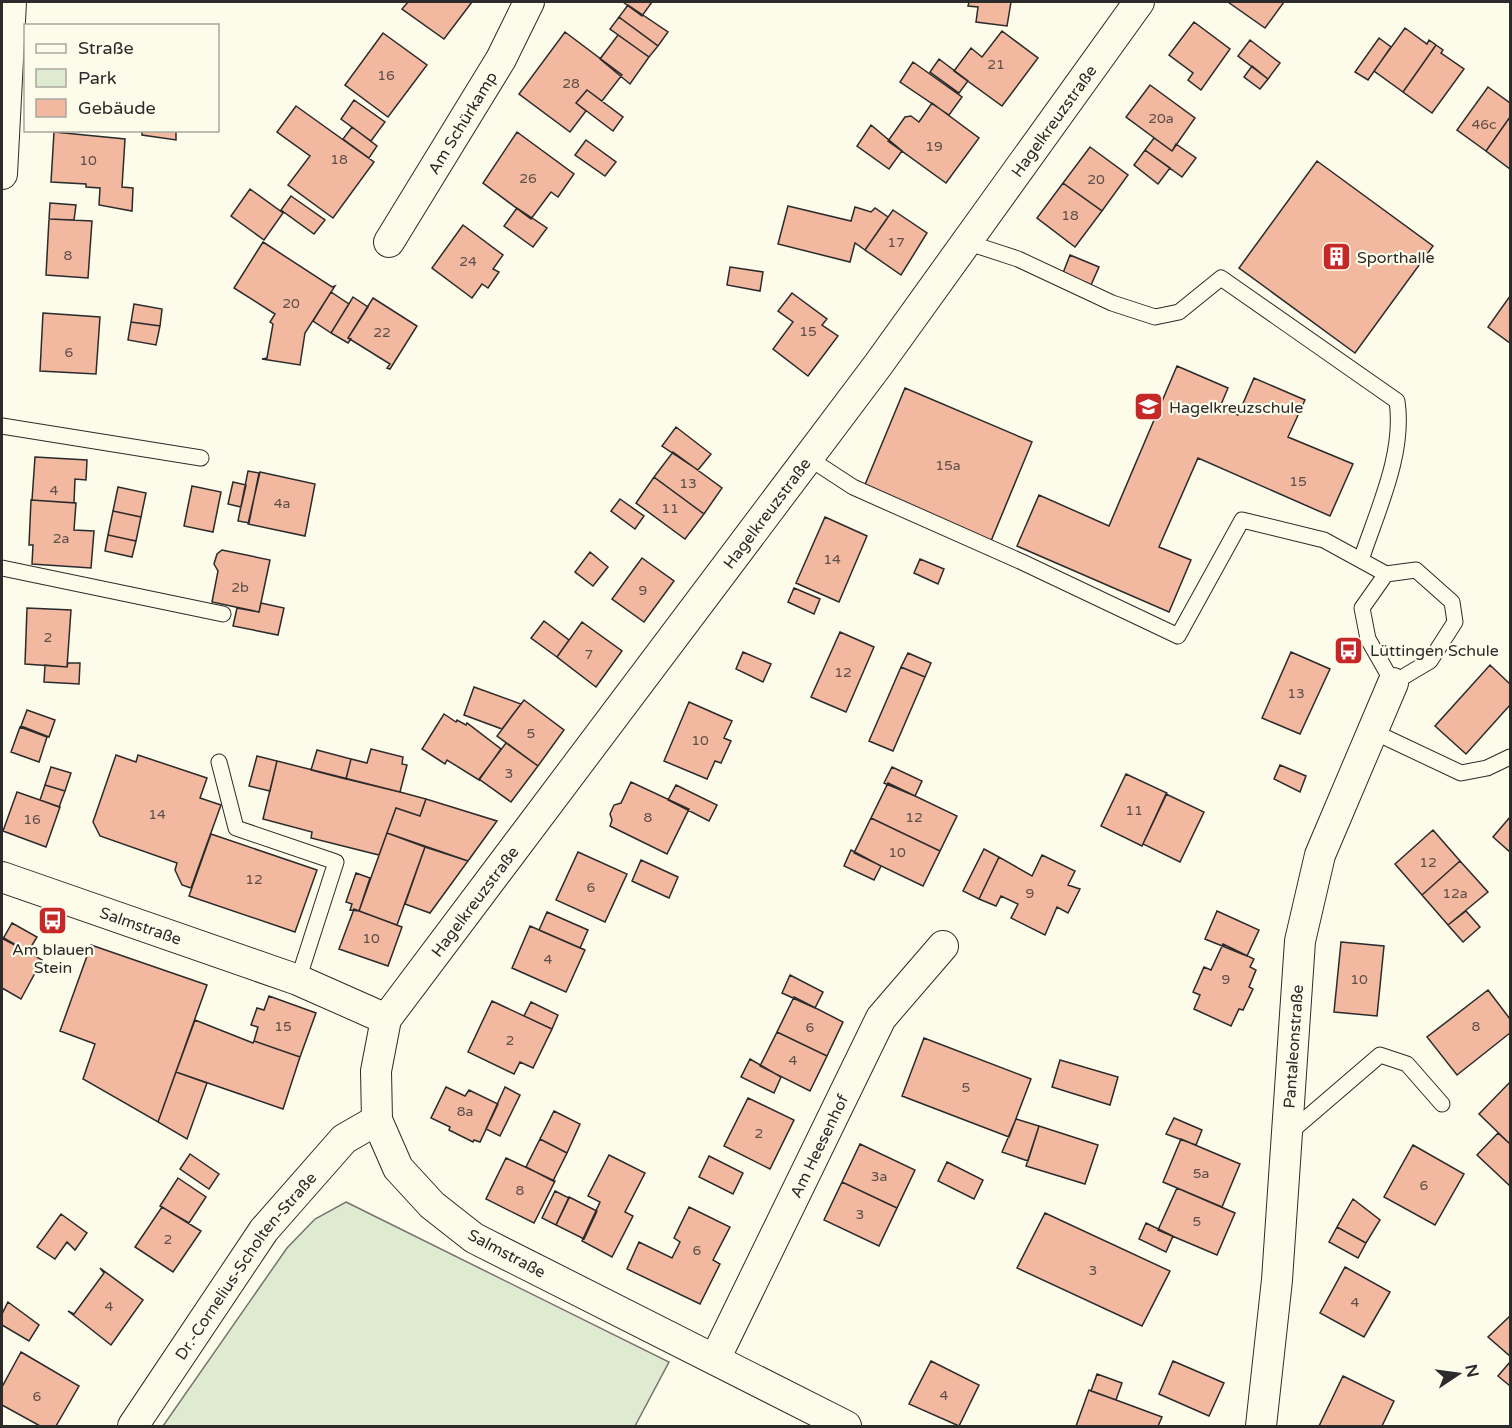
<svg xmlns="http://www.w3.org/2000/svg" width="1512" height="1428" font-family="'Varela Round',sans-serif">
<style>
.green{fill:#deebd1;stroke:#74746e;stroke-width:1.5}
.building{fill:#f2b8a0;stroke:#2b2b2b;stroke-width:1.5}
.lines{fill:none;stroke-linecap:round;stroke-linejoin:round}
.lane-casing{stroke:#2b2b2b;stroke-width:17}
.street-casing{stroke:#2b2b2b;stroke-width:32}
.lane{stroke:#fdfbea;stroke-width:15}
.street{stroke:#fdfbea;stroke-width:30}
.labels{text-anchor:middle;stroke-width:4.5;stroke-linejoin:round;paint-order:stroke}
.number-label{font-size:14px;fill:#5d4e48}
.street-label{font-size:16px;fill:#2b2b2b;stroke:#fdfbea}
.poi-label{font-size:16px;fill:#2b2b2b;stroke:#fdfbea;text-anchor:start}
</style>
<rect width="100%" height="100%" fill="#fdfbea"/>
<path class="green" d="M346,1202L669,1362L635,1426H163L287,1248L315,1219Z"/>
<path class="building" d="M408,2H472L444,39L402,9Z
M623,2H652L642,16Z
M969,2H1011L1007,26L976,22L978,7L968,6Z
M1228,2H1284L1265,28Z
M628,5L668,32L658,46L619,17Z
M619,17L658,46L649,57L610,29Z
M1194,22L1230,49L1201,90L1188,80L1193,73L1169,55Z
M1405,28L1427,44L1429,40L1436,45L1403,92L1374,71Z
M1002,31L1038,58L1002,106L954,71L971,48L982,57Z
M565,32L622,75L602,101L587,90L576,103L586,111L570,132L519,94Z
M383,33L427,65L388,117L345,85Z
M618,35L649,57L630,84L600,59Z
M1379,38L1391,47L1368,80L1355,72Z
M1250,40L1280,63L1268,79L1238,56Z
M1436,45L1443,50L1441,53L1464,69L1432,113L1403,92Z
M939,59L968,81L959,93L930,72Z
M913,62L962,97L949,115L900,82Z
M1252,66L1268,79L1260,89L1244,77Z
M1150,85L1195,118L1172,151L1126,117Z
M1488,87L1510,103V117L1486,151L1457,130Z
M587,90L623,117L613,131L576,103Z
M354,100L385,122L371,141L341,119Z
M932,103L979,138L946,183L888,141L905,117L911,116L919,122Z
M296,106L374,162L333,218L288,185L310,156L277,132Z
M1510,117V169L1486,151Z
M871,125L902,151L889,169L857,146Z
M352,127L377,146L369,158L343,139Z
M142,130H176V140L142,135Z
M54,132L125,139L122,187L133,188L132,211L99,205L100,188L86,187V184L51,182Z
M517,132L574,174L558,197L551,192L531,219L483,183Z
M1154,138L1172,151L1176,144L1196,158L1182,177L1145,150Z
M586,140L616,162L605,176L575,155Z
M1090,147L1128,175L1102,211L1063,183Z
M1145,150L1170,168L1158,184L1134,165Z
M1317,161L1433,246L1355,353L1239,268Z
M1063,183L1102,211L1075,247L1037,218Z
M250,189L283,213L264,240L231,216Z
M291,196L325,220L314,234L281,210Z
M50,203L76,205L74,220L49,219Z
M788,206L851,221L855,207L871,212L875,208L888,217L865,250L855,243L850,262L778,244Z
M517,208L547,228L533,247L504,226Z
M893,210L927,233L901,275L865,250Z
M49,219L92,221L88,278L46,275Z
M463,225L503,255L493,269L499,272L488,288L482,284L472,298L432,268Z
M263,242L332,287L335,286L305,333L300,365L262,359L267,358L273,324L270,322L275,314L234,288Z
M1070,255L1099,267L1091,285L1063,273Z
M730,267L763,272L760,291L727,285Z
M331,292L349,304L331,333L313,321Z
M792,293L827,319L822,325L838,336L808,376L773,349L793,322L778,311Z
M1510,296V343L1488,327Z
M353,297L368,307L348,338L351,339L348,343L331,333Z
M373,298L417,326L390,369L387,368L390,364L348,338Z
M134,304L162,309L160,326L131,322Z
M43,313L100,317L96,374L40,371Z
M131,322L160,326L156,345L128,340Z
M1177,366L1228,388L1220,407L1238,415L1254,378L1305,400L1288,437L1353,464L1330,516L1198,458L1159,547L1191,560L1169,612L1017,546L1039,495L1109,526Z
M905,388L1032,442L991,541L864,487Z
M676,427L711,454L698,470L662,446Z
M673,452L722,488L704,514L654,477Z
M35,457L87,460L86,480L75,479L74,503L32,500Z
M248,471L259,473L249,523L238,521Z
M260,472L315,484L305,536L248,524Z
M654,477L704,514L685,539L636,503Z
M233,482L246,485L241,507L228,504Z
M192,486L221,492L213,532L184,526Z
M118,487L146,493L141,517L113,511Z
M620,499L644,516L635,529L611,511Z
M31,500L76,503L74,530L94,531L91,568L32,564L33,545H29Z
M113,511L141,517L136,541L108,535Z
M825,517L867,536L839,602L796,583Z
M108,535L136,541L132,557L105,551Z
M222,550L270,560L259,612L212,602L218,571L214,564L217,554Z
M590,552L608,567L593,586L575,572Z
M642,558L674,581L644,622L612,599Z
M920,559L944,569L938,584L914,573Z
M794,588L820,599L814,614L788,602Z
M261,603L284,608L278,635L233,626L237,608L259,612Z
M27,608L71,610L67,667L25,664Z
M544,621L569,640L557,657L531,638Z
M582,622L622,651L596,687L557,657Z
M840,632L874,647L846,712L811,697Z
M743,652L771,664L763,682L736,669Z
M1291,652L1330,669L1300,734L1262,718Z
M908,653L931,663L925,677L901,667Z
M68,663H80L79,684L44,682L45,665L67,667Z
M1490,665L1510,684V705L1466,754L1435,726Z
M901,667L925,677L893,751L869,741Z
M474,687L521,704L502,729L464,715Z
M524,700L564,730L538,766L497,736Z
M689,702L732,721L724,738L731,741L721,763L715,761L707,779L664,761Z
M27,710L55,720L49,737L21,726Z
M444,714L456,722L457,720L466,725L467,723L501,749L479,780L447,760L445,764L422,749Z
M20,727L47,737L39,762L11,752Z
M506,743L538,766L511,802L479,779Z
M371,749L403,757L402,764L407,765L400,792L346,779L351,759L367,763Z
M317,750L351,759L346,779L311,770Z
M116,755L136,762L138,755L207,778L200,798L221,805L191,888L182,885L175,870L177,863L100,836L93,822Z
M257,756L277,761L270,791L249,786Z
M277,761L400,792L426,799L420,816L396,808L379,855L311,838L312,832L263,819Z
M1280,765L1306,776L1300,792L1274,779Z
M51,767L71,773L65,791L45,785Z
M892,767L922,781L915,796L884,783Z
M1126,774L1167,793L1142,846L1101,826Z
M631,782L689,809L667,854L610,826L612,820L610,814L614,805L621,803Z
M888,783L957,816L940,851L871,818Z
M45,785L65,791L59,807L40,800Z
M676,785L717,805L709,821L668,800Z
M17,792L60,807L46,847L3,831Z
M1166,794L1204,812L1180,862L1143,844Z
M426,799L497,821L468,861L387,833L396,808L420,816Z
M1510,817V852L1493,837Z
M871,818L940,851L923,886L854,853Z
M1433,830L1460,861L1422,895L1395,864Z
M387,833L425,847L397,925L359,911Z
M211,834L317,870L295,932L189,896Z
M425,847L468,861L430,913L405,904Z
M984,849L999,857L979,899L963,891Z
M851,850L881,866L874,880L844,866Z
M578,852L627,874L605,922L556,900Z
M1042,855L1075,871L1068,885L1080,889L1068,913L1057,907L1045,935L1011,918L1018,904L1001,896L996,906L979,899L999,857L1032,876Z
M641,860L678,877L669,898L632,881Z
M1460,861L1488,892L1448,925L1422,895Z
M356,873L370,878L359,911L350,910L352,904L346,902Z
M354,909L402,927L388,966L339,949Z
M1217,911L1259,930L1247,956L1205,939Z
M1466,911L1480,927L1463,942L1448,925Z
M547,912L588,930L580,948L539,930Z
M12,923L37,937L28,952L3,939Z
M530,926L585,950L566,992L512,968Z
M2,937L42,960L21,999L2,988Z
M1341,942L1384,946L1377,1016L1334,1012Z
M1223,944L1254,959L1250,967L1256,970L1249,987L1253,989L1243,1010L1239,1009L1231,1026L1194,1009L1200,995L1193,992L1204,967L1211,970Z
M91,945L207,985L158,1122L83,1079L95,1044L60,1031Z
M790,975L823,992L815,1008L782,993Z
M1488,990L1510,1019V1033L1457,1075L1427,1037Z
M269,996L316,1013L300,1057L254,1041L258,1027L251,1025L257,1008L264,1010Z
M794,997L843,1022L827,1056L777,1032Z
M492,1001L552,1029L533,1068L520,1062L514,1074L468,1052Z
M531,1002L558,1015L552,1029L524,1016Z
M195,1020L253,1043L254,1041L300,1057L283,1109L176,1072Z
M777,1032L827,1056L810,1091L760,1066Z
M924,1038L1031,1079L1009,1137L902,1096Z
M750,1059L781,1077L774,1093L741,1077Z
M1060,1060L1118,1077L1110,1105L1052,1087Z
M176,1072L207,1083L187,1139L158,1122Z
M1510,1082V1144L1479,1114Z
M446,1087L465,1096L469,1090L498,1104L480,1142L474,1140L473,1142L449,1130L450,1127L431,1118Z
M505,1087L520,1095L500,1136L486,1129Z
M748,1098L794,1120L770,1169L724,1146Z
M554,1111L580,1124L567,1153L540,1139Z
M1174,1118L1202,1130L1196,1145L1166,1134Z
M1016,1119L1039,1126L1028,1161L1002,1152Z
M1039,1126L1098,1145L1085,1184L1026,1166Z
M1498,1133L1510,1144V1186L1477,1155Z
M540,1139L567,1153L553,1181L526,1167Z
M1181,1139L1240,1164L1222,1207L1163,1182Z
M860,1144L915,1170L897,1208L842,1182Z
M1413,1145L1464,1174L1435,1225L1384,1197Z
M190,1154L219,1174L209,1189L180,1169Z
M609,1155L645,1173L625,1212L633,1216L612,1257L582,1241L600,1202L588,1196Z
M709,1156L743,1173L733,1194L699,1177Z
M506,1158L555,1181L534,1223L486,1199Z
M947,1162L983,1180L974,1199L938,1181Z
M178,1178L206,1197L189,1223L160,1206Z
M842,1182L897,1208L879,1246L824,1220Z
M1177,1188L1235,1213L1217,1255L1158,1230Z
M555,1191L569,1198L556,1225L542,1218Z
M569,1197L597,1211L584,1239L556,1225Z
M1353,1199L1380,1220L1366,1243L1337,1227Z
M162,1207L201,1231L173,1272L135,1247Z
M689,1207L730,1227L713,1260L720,1264L700,1304L627,1269L639,1242L672,1258L680,1242L674,1238Z
M1045,1213L1170,1271L1142,1326L1017,1268Z
M61,1214L87,1233L75,1250L67,1242L55,1259L37,1247Z
M1146,1223L1173,1236L1166,1252L1139,1239Z
M1337,1227L1366,1243L1358,1258L1329,1242Z
M1345,1267L1390,1292L1364,1337L1320,1313Z
M100,1268L143,1300L111,1345L68,1311L74,1314L104,1273Z
M8,1302L39,1325L29,1341L2,1325V1314Z
M1510,1316V1356L1488,1337Z
M21,1352L79,1386L56,1426H40L2,1405V1387Z
M931,1361L979,1385L959,1426L909,1404Z
M1173,1361L1224,1383L1209,1416L1159,1394Z
M1510,1362V1386L1498,1376Z
M1097,1374L1122,1383L1116,1400L1091,1391Z
M1343,1376L1394,1401L1382,1426H1319Z
M1089,1390L1162,1417L1158,1426H1076Z"/>
<g class="lines">
<defs>
<path id="lane" d="M966,242L1018,259L1112,303L1155,317L1179,312L1221,278L1397,401C1405,454 1377,511 1361,560
M2,426L201,458
M807,457L853,487L1022,562L1178,636L1242,520L1324,540L1386,574
M2,568L223,614
M1416,570L1452,602L1455,622L1430,661L1393,683L1368,639L1362,608L1386,574Z
M1372,731L1461,773L1487,768L1510,757
M219,762L236,828L336,862L298,980
M1288,1134L1380,1055L1407,1064L1442,1104"/>
<g id="street">
<path d="M2,174L11,2"/>
<path id="s1" d="M389,242L501,59L529,2"/>
<path id="s2" d="M2,877L298,980L386,1019"/>
<path id="s3" d="M715,1359L881,1018L943,946"/>
<path id="s4" d="M133,1426L264,1230L344,1139L377,1120"/>
<path id="s5" d="M846,1426L474,1238L432,1205L398,1168L377,1120L376,1071L386,1019L878,365L1139,2"/>
<path id="s6" d="M1261,1426L1277,1280L1300,941L1320,855L1393,683"/>
</g>
</defs>
<use href="#lane" class="lane-casing"/>
<use href="#street" class="street-casing"/>
<use href="#lane" class="lane"/>
<use href="#street" class="street"/>
</g>
<defs>
<symbol id="building-square" viewBox="-11 -11 22 22"><rect x="-9" y="-9" width="18" height="18" rx="4" fill="#c62828" stroke="#fdfbea"/><path d="M-4-6H4V6H1V3H-1V6H-4ZM-2.5-4.3h1.7v1.8h-1.7ZM.8-4.3h1.7v1.8H.8ZM-2.5-1h1.7V.8h-1.7ZM.8-1h1.7V.8H.8Z" fill="#fff"/></symbol>
<symbol id="school-square" viewBox="-11 -11 22 22"><rect x="-9" y="-9" width="18" height="18" rx="4" fill="#c62828" stroke="#fdfbea"/><path d="M0-5L7-2L0 1L-7-2ZM-4 1L0 2.5L4 1V4Q0 6-4 4Z" fill="#fff"/></symbol>
<symbol id="bus-square" viewBox="-11 -11 22 22"><rect x="-9" y="-9" width="18" height="18" rx="4" fill="#c62828" stroke="#fdfbea"/><path d="M-5-6H5V4H4V6H2V4H-2V6H-4V4H-5ZM-3.5-4V0h7V-4ZM-3.5 1.2v1.5H-2V1.2ZM2 1.2v1.5H3.5V1.2Z" fill="#fff"/></symbol>
</defs>
<g fill-rule="evenodd">
<use href="#building-square" x="1320" y="240" width="33" height="33"/>
<use href="#school-square" x="1132" y="390" width="33" height="33"/>
<use href="#bus-square" x="1332" y="634" width="33" height="33"/>
<use href="#bus-square" x="36" y="904" width="33" height="33"/>
</g>
<g class="labels">
<g class="number-label">
<text x="996" y="69">21</text>
<text x="386" y="80">16</text>
<text x="571" y="88">28</text>
<text x="1161" y="123">20a</text>
<text x="1484" y="129">46c</text>
<text x="934" y="151">19</text>
<text x="339" y="164">18</text>
<text x="88" y="165">10</text>
<text x="528" y="183">26</text>
<text x="1096" y="184">20</text>
<text x="1070" y="220">18</text>
<text x="896" y="247">17</text>
<text x="68" y="260">8</text>
<text x="468" y="266">24</text>
<text x="291" y="308">20</text>
<text x="808" y="336">15</text>
<text x="382" y="337">22</text>
<text x="69" y="357">6</text>
<text x="948" y="470">15a</text>
<text x="1298" y="486">15</text>
<text x="688" y="488">13</text>
<text x="54" y="495">4</text>
<text x="282" y="508">4a</text>
<text x="670" y="513">11</text>
<text x="61" y="543">2a</text>
<text x="832" y="564">14</text>
<text x="240" y="592">2b</text>
<text x="643" y="595">9</text>
<text x="48" y="642">2</text>
<text x="589" y="659">7</text>
<text x="843" y="677">12</text>
<text x="1296" y="698">13</text>
<text x="531" y="738">5</text>
<text x="700" y="745">10</text>
<text x="509" y="778">3</text>
<text x="1134" y="815">11</text>
<text x="157" y="819">14</text>
<text x="648" y="822">8</text>
<text x="914" y="822">12</text>
<text x="32" y="824">16</text>
<text x="897" y="857">10</text>
<text x="1428" y="867">12</text>
<text x="254" y="884">12</text>
<text x="591" y="892">6</text>
<text x="1030" y="898">9</text>
<text x="1455" y="898">12a</text>
<text x="371" y="943">10</text>
<text x="548" y="964">4</text>
<text x="1226" y="984">9</text>
<text x="1359" y="984">10</text>
<text x="283" y="1031">15</text>
<text x="1476" y="1031">8</text>
<text x="810" y="1032">6</text>
<text x="510" y="1045">2</text>
<text x="793" y="1065">4</text>
<text x="966" y="1092">5</text>
<text x="465" y="1116">8a</text>
<text x="759" y="1138">2</text>
<text x="1201" y="1178">5a</text>
<text x="879" y="1181">3a</text>
<text x="1424" y="1190">6</text>
<text x="520" y="1195">8</text>
<text x="860" y="1219">3</text>
<text x="1197" y="1226">5</text>
<text x="168" y="1244">2</text>
<text x="697" y="1255">6</text>
<text x="1093" y="1275">3</text>
<text x="1355" y="1307">4</text>
<text x="109" y="1311">4</text>
<text x="944" y="1400">4</text>
<text x="37" y="1401">6</text>
</g>
<g class="street-label">
<text dy="6" stroke="none"><textPath href="#s5" startOffset="1794">Hagelkreuzstraße</textPath></text>
<text dy="6" stroke="none"><textPath href="#s1" startOffset="140">Am Schürkamp</textPath></text>
<text dy="6" stroke="none"><textPath href="#s5" startOffset="1308">Hagelkreuzstraße</textPath></text>
<text dy="6" stroke="none"><textPath href="#s5" startOffset="822">Hagelkreuzstraße</textPath></text>
<text dy="6" stroke="none"><textPath href="#s2" startOffset="147">Salmstraße</textPath></text>
<text dy="6" stroke="none"><textPath href="#s6" startOffset="381">Pantaleonstraße</textPath></text>
<text dy="6" stroke="none"><textPath href="#s3" startOffset="237">Am Heesenhof</textPath></text>
<text transform="translate(507 1253) rotate(28)" y="6">Salmstraße</text>
<text dy="6" stroke="none"><textPath href="#s4" startOffset="196">Dr.-Cornelius-Scholten-Straße</textPath></text>
</g>
<g class="poi-label">
<text x="1357" y="263">Sporthalle</text>
<text x="1169" y="413">Hagelkreuzschule</text>
<text x="1370" y="656">Lüttingen Schule</text>
<text x="53" y="955" text-anchor="middle">Am blauen<tspan x="53" dy="18">Stein</tspan></text>
</g>
</g>
<rect width="1512" height="1428" fill="none" stroke="#2b2b2b" stroke-width="6"/>
<rect x="24" y="24" width="195" height="108" fill="#fdfbea" stroke="#a9a89e" stroke-width="1.5"/>
<rect x="36" y="44" width="30" height="9" fill="#fdfbea" stroke="#a9a89e" stroke-width="1.5"/>
<text x="78" y="54" font-size="18" fill="#2b2b2b">Straße</text>
<rect x="36" y="69" width="30" height="18" fill="#deebd1" stroke="#a9a89e" stroke-width="1.5"/>
<text x="78" y="84" font-size="18" fill="#2b2b2b">Park</text>
<rect x="36" y="99" width="30" height="18" fill="#f2b8a0" stroke="#a9a89e" stroke-width="1.5"/>
<text x="78" y="114" font-size="18" fill="#2b2b2b">Gebäude</text>
<g transform="translate(1458 1374) rotate(77)" stroke="#fdfbea" stroke-width="4.5" paint-order="stroke">
<path d="M0-4.5L10 22L0 15L-10 22Z" fill="#2b2b2b"/>
<text y="-9" font-size="16" font-weight="bold" text-anchor="middle" fill="#2b2b2b">N</text>
</g>
</svg>
